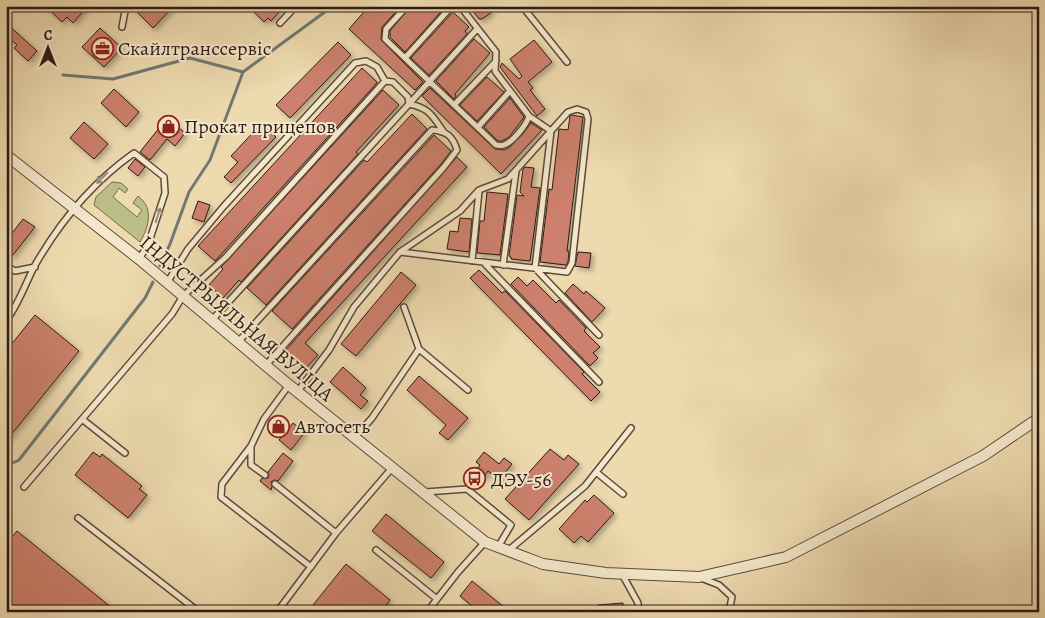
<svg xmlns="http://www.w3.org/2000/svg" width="1045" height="618" font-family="Alegreya,serif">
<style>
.green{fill:#bcbe88;stroke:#746c4e}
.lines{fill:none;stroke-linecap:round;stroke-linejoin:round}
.stream{stroke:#6f7a72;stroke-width:3}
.building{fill:#cc806d;stroke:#2c1a14;filter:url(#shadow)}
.service-casing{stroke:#5c4a3b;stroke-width:8}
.minor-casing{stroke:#5c4a3b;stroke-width:12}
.service{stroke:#f4e7cb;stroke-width:5}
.minor{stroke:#f4e7cb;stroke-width:10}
.oneway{stroke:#9a8b79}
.labels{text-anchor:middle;stroke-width:4;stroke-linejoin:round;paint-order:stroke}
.poi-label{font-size:20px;fill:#2c1a14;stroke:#f4e7cb;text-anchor:start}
.street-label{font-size:20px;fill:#2c1a14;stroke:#f4e7cb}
</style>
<defs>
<filter id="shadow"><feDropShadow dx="3" dy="3" stdDeviation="2.5" flood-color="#0004"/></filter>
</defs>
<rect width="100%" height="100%" fill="#eedaaf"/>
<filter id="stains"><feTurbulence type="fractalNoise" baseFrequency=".004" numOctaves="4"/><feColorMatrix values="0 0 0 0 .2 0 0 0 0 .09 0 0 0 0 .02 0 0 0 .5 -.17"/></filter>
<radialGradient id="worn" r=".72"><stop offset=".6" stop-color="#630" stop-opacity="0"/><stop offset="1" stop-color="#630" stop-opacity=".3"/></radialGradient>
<path class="green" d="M112,182L121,183L128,189L125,193L119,188L113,197L137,217L142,210L133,203L138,196C154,208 149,227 140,242L94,205L96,197Z"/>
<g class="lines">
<path class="stream" d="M63,75L113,79L190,58L243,72
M160,266L170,244L189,192L210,160L243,72L333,6
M6,466L19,460L145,298L153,282"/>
</g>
<path class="building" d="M45,6H88L73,23L67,17L62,22Z
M131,6H174L153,28Z
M248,6H276L281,10L271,21L268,18L264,22Z
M369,6H401L382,27L381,40L423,82L415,90L349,29Z
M411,6H446L405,52L390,37V31Z
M469,6H488L492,12L482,19H479Z
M453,12L469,27L465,31L467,34L429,75L411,58Z
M6,23L37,51L28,61L14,48L17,45L6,35Z
M100,28L122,48L104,67L82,47Z
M474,39L490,53L455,94L456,96L454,99L436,81Z
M534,40L552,62L528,82L533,88L530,90L545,109L537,116L500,67L502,63L519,79L522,76L510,59Z
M338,42L351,55L290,118L276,105Z
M362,68L377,82L376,84L215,261L198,246Z
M487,77L504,92L477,121L460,105Z
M430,88L495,149L504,150L510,147L522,135L531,123L542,130L501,174L422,96Z
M114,89L139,112L126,127L101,103Z
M383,90L399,105L356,152L358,154L241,282L239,280L223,298L209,285L223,269L221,267Z
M510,98L524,117L509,137L502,141H498L484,127Z
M412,114L427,129L266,305L247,288L364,160L367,162Z
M572,115L583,117L567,251H569L568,262L566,265L540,262L549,189L552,190L559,129L568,130L570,116Z
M167,118L185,133L175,146L167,139L150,160L140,152Z
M84,122L108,144L94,159L70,138Z
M261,124L276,137L231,183L224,177L238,162L231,156Z
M434,135L451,151L441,164L292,329L272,311Z
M457,157L467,167L305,343L318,355L305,369L285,351Z
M135,159L145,167L138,176L128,168Z
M525,167L534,168L531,187L540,188L530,261L511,259V257L509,256L517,195L524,196L520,192L523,169Z
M487,192L508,194L500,255L477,253L480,221H484Z
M198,201L210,205L204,222L192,218Z
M460,218L472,219L469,252L447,249L450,231L458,232Z
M23,219L35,227L12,256L6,251V241Z
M578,252L591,253L589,268L575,266Z
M479,270L502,293L505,291L584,372L582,374L600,392L591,401L470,278Z
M401,272L416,285L356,356L341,344Z
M518,277L527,286L533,280L556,303L559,300L586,328L584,331L600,347L593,353L598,358L590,366L511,284Z
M573,284L584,294L586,291L605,308L592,322L565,293Z
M35,315L79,351L6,441V351Z
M343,367L366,388L360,395L368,401L361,409L330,382Z
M419,376L468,418L448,440L439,433L446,425L407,390Z
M293,423L305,432L291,450L279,440Z
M550,449L564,460L568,455L579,464L529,520L505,499Z
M93,452L100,457L102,454L142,486L139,489L147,495L128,518L75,475Z
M484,452L499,464L504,458L512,464L499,480L488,471L483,478L475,472L480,465L476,462Z
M283,453L293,461L278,481L274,480L271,482L272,487L271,490L260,481L262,478H268L269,475L268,472Z
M594,495L614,513L588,542L581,536L574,543L559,529L585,500L587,502Z
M386,514L444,562L431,578L372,531Z
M17,531L117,612H6V544Z
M346,564L390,600L381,612H321L313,605Z
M472,581L510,612H479L460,596Z
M623,603V612H598V605Z"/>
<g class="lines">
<defs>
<path id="service" d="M407,6L386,29L385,39L496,145C498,145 502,146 504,145C513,142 527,124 529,116L495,71L496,52L460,6
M522,6L567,62
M280,23L296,6
M122,27L126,6
M405,58L452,6
M454,105L496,61
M529,116L551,131L535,268L599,335
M478,127L510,91
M443,131C432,115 429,108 409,104L477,29
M472,261L479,191
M484,263L599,382
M503,265L516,171
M6,266L15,271L35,267
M167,283L188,249L224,206L355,63L366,61L377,67L385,81
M6,321C18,305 25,285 34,267C59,223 93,182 134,153L164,177L165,193L148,245L139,259
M238,342L432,130C446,131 453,136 457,150L444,167L266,365
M419,349L468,390
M298,391L329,350L354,307L400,252L460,211L479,190L508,179L568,112L577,109L586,112L588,119L572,263L567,272L400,252
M82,419L125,453
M355,437L372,418L419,349L404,307
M251,446L222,484L221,497L311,567
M596,472L623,494
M265,475L251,465V446L264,419L289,385
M275,484L336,533
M24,487L172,314L183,296L226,257L385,81L393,82L408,97L409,104L212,320
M425,492L467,489L511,525L498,547
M78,518L199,612
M376,550L437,599
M509,550L585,486L631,428
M622,574L638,603V612
M701,578L719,585L732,597L729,612
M277,612L336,533L392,468
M427,612L458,572L485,542"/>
<path id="minor" d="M6,155L139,259L289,385L485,542L543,564L606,573L699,577L786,557L983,456L1039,418"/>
</defs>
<use href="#service" class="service-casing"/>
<use href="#minor" class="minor-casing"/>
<use href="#service" class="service"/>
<use href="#minor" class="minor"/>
</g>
<defs><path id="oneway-shaft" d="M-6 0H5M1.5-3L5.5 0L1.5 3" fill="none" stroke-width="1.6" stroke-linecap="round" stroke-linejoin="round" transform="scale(1.25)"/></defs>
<g class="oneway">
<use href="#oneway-shaft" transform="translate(102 178) rotate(135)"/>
<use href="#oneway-shaft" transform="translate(158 215) rotate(-72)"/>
</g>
<defs>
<symbol id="office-ring" viewBox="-11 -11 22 22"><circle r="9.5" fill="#f4e7cb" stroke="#8f2418" stroke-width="1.5"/><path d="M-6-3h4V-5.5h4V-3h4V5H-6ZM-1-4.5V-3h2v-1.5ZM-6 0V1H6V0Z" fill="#8f2418"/></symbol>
<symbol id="shop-ring" viewBox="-11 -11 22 22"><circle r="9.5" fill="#f4e7cb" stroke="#8f2418" stroke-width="1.5"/><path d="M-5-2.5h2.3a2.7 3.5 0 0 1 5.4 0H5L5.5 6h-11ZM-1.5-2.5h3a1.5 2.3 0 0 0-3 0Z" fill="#8f2418"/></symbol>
<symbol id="bus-ring" viewBox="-11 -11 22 22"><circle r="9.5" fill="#f4e7cb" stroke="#8f2418" stroke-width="1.5"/><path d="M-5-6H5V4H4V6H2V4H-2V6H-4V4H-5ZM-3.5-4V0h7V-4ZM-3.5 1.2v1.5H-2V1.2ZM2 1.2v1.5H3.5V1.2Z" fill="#8f2418"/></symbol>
</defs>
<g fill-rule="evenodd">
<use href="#office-ring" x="90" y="36" width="25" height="25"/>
<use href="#shop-ring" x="156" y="114" width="25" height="25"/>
<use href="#shop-ring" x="266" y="414" width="25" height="25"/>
<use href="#bus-ring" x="462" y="466" width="25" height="25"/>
</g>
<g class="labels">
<g class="poi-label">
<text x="118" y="55">Скайлтранссервіс</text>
<text x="184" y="133">Прокат прицепов</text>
<text x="295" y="433">Автосеть</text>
<text x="491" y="486">ДЭУ-56</text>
</g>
<g class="street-label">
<text transform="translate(237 318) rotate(40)" y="7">ІНДУСТРЫЯЛЬНАЯ ВУЛІЦА</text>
</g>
</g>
<rect width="1045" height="618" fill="none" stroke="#eedaaf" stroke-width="25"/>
<rect x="8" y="8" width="1030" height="603" fill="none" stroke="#2c1a14" stroke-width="2.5"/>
<rect x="12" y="12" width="1020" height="593" fill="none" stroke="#2c1a14"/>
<g transform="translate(48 48)" stroke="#f4e7cb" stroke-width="4" paint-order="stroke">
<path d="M0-4L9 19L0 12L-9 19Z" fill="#2c1a14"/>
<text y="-8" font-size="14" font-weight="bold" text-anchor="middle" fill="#2c1a14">С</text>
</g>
<rect width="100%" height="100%" filter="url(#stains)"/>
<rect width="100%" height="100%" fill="url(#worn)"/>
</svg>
